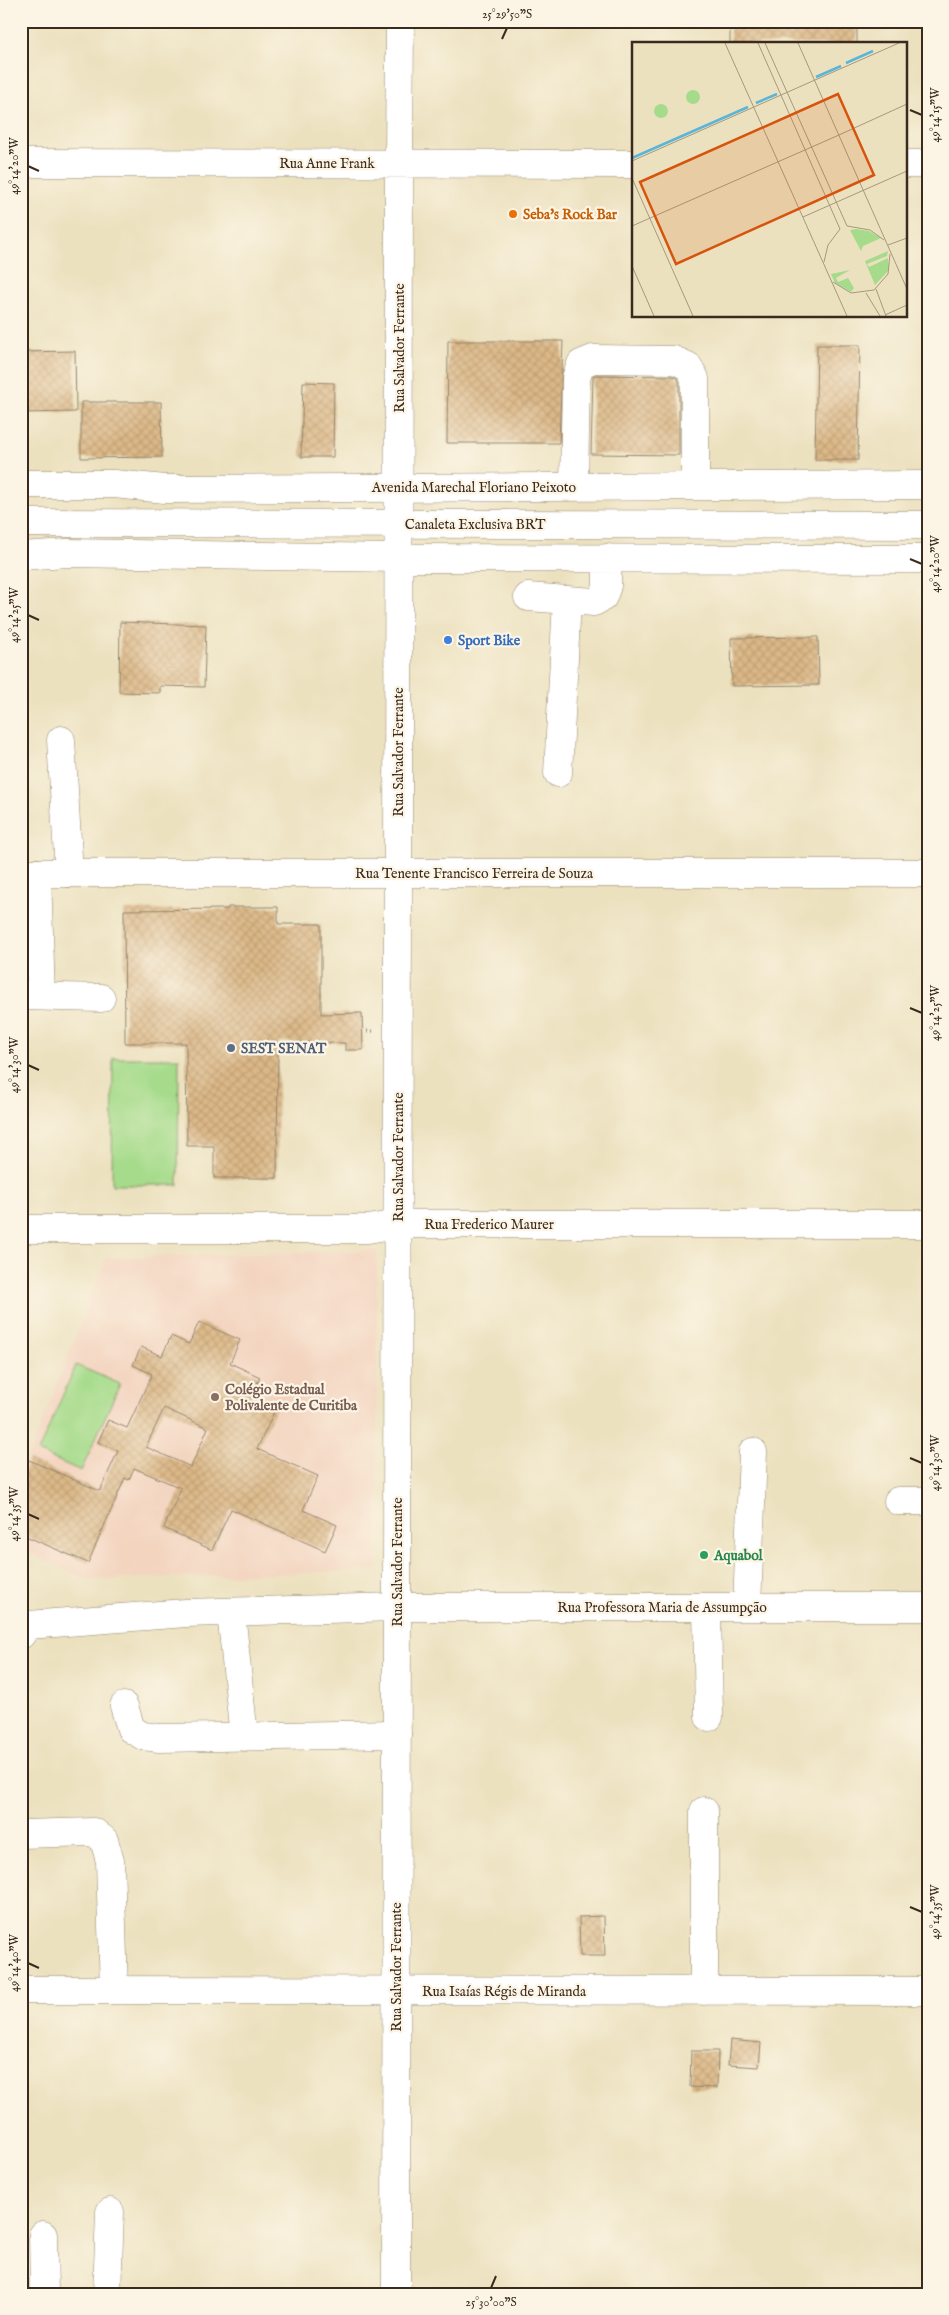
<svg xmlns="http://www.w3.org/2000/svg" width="949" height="2315" font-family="'IM FELL English',serif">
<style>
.built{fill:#f3d4bf}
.grass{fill:#a6db8b;stroke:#708254}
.building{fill:url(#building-cross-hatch);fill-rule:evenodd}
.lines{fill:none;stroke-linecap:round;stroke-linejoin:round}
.minor-casing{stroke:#94866e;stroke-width:29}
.major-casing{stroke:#94866e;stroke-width:29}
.path{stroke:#94866e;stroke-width:3;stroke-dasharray:1 4;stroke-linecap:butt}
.minor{stroke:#fff;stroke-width:28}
.major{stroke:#fff;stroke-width:28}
.ticks{fill:none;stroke:#3b2a1e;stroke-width:2}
.food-dot{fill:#e8710a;stroke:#fcf5e5;stroke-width:2}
.shop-dot{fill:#3f7fe0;stroke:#fcf5e5;stroke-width:2}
.service-dot{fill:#5c6f8a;stroke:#fcf5e5;stroke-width:2}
.education-dot{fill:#8d6e63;stroke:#fcf5e5;stroke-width:2}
.leisure-dot{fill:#2e9e5b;stroke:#fcf5e5;stroke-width:2}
.labels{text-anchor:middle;stroke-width:4.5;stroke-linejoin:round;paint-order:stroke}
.street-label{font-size:14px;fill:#3b2a1e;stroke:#fcf5e5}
.food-label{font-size:14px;font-weight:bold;fill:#c56008;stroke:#fcf5e5;text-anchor:start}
.shop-label{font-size:14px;font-weight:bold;fill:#366cbe;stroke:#fcf5e5;text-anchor:start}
.service-label{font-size:14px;font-weight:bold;fill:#4e5e75;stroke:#fcf5e5;text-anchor:start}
.education-label{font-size:14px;font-weight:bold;fill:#785e54;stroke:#fcf5e5;text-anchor:start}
.leisure-label{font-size:14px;font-weight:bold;fill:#27864d;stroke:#fcf5e5;text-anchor:start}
.inset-river{fill:none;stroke:#5ab6d8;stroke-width:2.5}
.inset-road{fill:none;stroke:#a5987f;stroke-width:1}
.view{fill:#d7540e;fill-opacity:0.15;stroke:#d7540e;stroke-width:2.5}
.inset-edge{fill:none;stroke:#3b2a1e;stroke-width:2.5}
.neatline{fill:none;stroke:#3b2a1e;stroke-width:2}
.ticks-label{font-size:12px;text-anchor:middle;fill:#3b2a1e}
</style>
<defs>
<pattern id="building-cross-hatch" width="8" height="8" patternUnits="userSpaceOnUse" patternTransform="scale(1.25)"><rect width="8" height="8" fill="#dcb887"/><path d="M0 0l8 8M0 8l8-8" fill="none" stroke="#be9e74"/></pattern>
</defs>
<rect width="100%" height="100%" fill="#fcf5e5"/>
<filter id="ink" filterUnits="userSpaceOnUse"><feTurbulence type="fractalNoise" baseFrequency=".02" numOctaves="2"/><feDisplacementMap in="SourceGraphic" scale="10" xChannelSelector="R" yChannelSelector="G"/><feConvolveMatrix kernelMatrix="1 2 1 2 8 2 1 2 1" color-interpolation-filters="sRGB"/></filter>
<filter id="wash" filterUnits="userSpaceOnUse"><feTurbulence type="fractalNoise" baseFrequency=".0096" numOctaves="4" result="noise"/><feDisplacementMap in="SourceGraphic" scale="20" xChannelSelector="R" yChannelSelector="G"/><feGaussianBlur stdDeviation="1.12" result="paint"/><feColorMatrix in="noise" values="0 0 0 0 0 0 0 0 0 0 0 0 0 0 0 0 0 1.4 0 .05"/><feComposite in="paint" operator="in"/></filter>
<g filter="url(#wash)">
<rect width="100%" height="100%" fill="#ece1bf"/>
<path class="built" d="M377,1250V1570L87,1580L21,1549V1477L106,1258Z"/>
<path class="grass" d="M113,1058H179L178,1185H112Z
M76,1365L120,1384L81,1471L38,1452Z"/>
<g id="blocks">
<path class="building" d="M730,21H857V44H730Z
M448,341H563L559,443H447Z
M817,345H860L858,460H815Z
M75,351L76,412L21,413V352Z
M596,375L672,376L677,378L679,382V455L591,454L593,376Z
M303,382L334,383L333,457H301Z
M81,402H161L162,457L81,458Z
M120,622L206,625L204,687L160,686V693L119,692Z
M818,637L819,685L732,686L731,638Z
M228,907H278V924H321V1014L362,1013L363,1050H345V1043L278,1042L277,1178H214V1146H187L186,1043H125L124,910L228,909Z
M199,1322L240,1340L230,1363L260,1377L251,1397L276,1408L257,1449L318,1476L303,1510L337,1525L325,1551L231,1509L212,1550L164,1528L181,1488L134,1468L129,1480L125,1478L88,1563L21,1534V1477L29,1460L100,1491L118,1451L98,1442L108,1420L127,1428L152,1374L133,1365L141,1347L162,1356L171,1336L189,1344ZM164,1408L208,1428L191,1467L146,1447Z
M604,1916L605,1956H580L579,1917Z
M730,2040L761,2043L759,2067L728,2065Z
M691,2051H718L717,2088L690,2087Z"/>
</g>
</g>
<g filter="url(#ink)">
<use href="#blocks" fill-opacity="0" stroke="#94866e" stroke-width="1"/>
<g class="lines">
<defs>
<path id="minor" d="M399,163L400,21
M21,484H114L165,489L928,485
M574,487L576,378L581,364L593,359L674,360L688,366L695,378V486
M21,523L928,525
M21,556L67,553L399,558L928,559
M528,597L594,602L603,597L607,586V558
M61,740L69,873
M558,773L567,600
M37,873L41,996
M21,996L101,998
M21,1229H368L398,1224H928
M898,1501H928
M707,1607L709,1717
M747,1607L753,1452
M231,1612L244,1737
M21,1635L28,1625L186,1613L397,1607H928
M124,1706L131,1729L143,1736L159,1738L397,1734
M21,1834L94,1832L104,1840L110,1861L114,1990
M21,1990L928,1991
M704,1991V1811
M43,2235L44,2294
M107,2294L110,2212"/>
<path id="major" d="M21,163L633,164
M905,164H928
M21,873H928
M396,2294L399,163"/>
</defs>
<use href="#minor" class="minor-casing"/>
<use href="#major" class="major-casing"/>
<path class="path" d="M362,1031H375"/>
<use href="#minor" class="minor"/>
<use href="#major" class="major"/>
</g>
</g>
<path class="ticks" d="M502,39L507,28M910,110L922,115M28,166L39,171M910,559L922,564M28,615L39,620M910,1008L922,1013M28,1065L39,1070M910,1458L922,1463M28,1514L39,1519M910,1907L922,1912M28,1963L39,1968M491,2288L496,2276"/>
<circle class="food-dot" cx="513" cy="214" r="5"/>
<circle class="shop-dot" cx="448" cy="640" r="5"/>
<circle class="service-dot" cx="231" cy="1048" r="5"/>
<circle class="education-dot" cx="215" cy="1397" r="5"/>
<circle class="leisure-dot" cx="704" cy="1555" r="5"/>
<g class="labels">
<g class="street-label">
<text x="327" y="168">Rua Anne Frank</text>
<text transform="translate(399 348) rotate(-90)" y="5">Rua Salvador Ferrante</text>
<text x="474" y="492">Avenida Marechal Floriano Peixoto</text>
<text x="475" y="529">Canaleta Exclusiva BRT</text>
<text transform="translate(398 752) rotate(-90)" y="5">Rua Salvador Ferrante</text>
<text x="474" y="878">Rua Tenente Francisco Ferreira de Souza</text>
<text transform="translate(398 1157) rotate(-90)" y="5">Rua Salvador Ferrante</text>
<text x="489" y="1229">Rua Frederico Maurer</text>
<text transform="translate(397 1562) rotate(-90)" y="5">Rua Salvador Ferrante</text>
<text x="662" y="1612">Rua Professora Maria de Assumpção</text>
<text transform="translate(396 1967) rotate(-90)" y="5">Rua Salvador Ferrante</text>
<text x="504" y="1996">Rua Isaías Régis de Miranda</text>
</g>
<g class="food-label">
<text x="523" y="219">Seba's Rock Bar</text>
</g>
<g class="shop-label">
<text x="458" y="645">Sport Bike</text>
</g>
<g class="service-label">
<text x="241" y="1053">SEST SENAT</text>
</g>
<g class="education-label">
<text x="225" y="1394">Colégio Estadual<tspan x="225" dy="16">Polivalente de Curitiba</tspan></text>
</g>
<g class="leisure-label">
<text x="714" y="1560">Aquabol</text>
</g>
</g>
<g transform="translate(632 42)">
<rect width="275" height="275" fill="#ece1bf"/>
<path d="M54 55a7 7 0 1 1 14 0a7 7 0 1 1-14 0ZM22 69a7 7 0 1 1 14 0a7 7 0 1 1-14 0ZM224,187L237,189L249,196L231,204L229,209L218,188ZM256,209L255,214L235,222L237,225L256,216L257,228L243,243L233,219ZM218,228L204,236L206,240L216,236L222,246L219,250L203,241L199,232Z" fill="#a6db8b"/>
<path class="inset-river" d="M214,21L241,9M184,35L209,24M124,61L145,52M0,116L116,65"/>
<path class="inset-road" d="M93,1L215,274M126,1L208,187L196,203L192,220M133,1L215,184L238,188L252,198M166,1L275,247M183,38L267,1M207,93L275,62M0,119L183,38M0,136L61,274M171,175L275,129M0,184L207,93M256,203L275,196M0,224L22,274M201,240L219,251L242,248L256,232L258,212M244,247L254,274M234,251L248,274M253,273L275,263"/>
<path class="view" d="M206,52L242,133L44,222L8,140Z"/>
<rect width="275" height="275" class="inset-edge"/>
</g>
<rect width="949" height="2315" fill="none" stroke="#fcf5e5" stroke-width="55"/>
<rect x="28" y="28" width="894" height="2260" class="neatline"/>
<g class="ticks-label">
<text x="507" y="18">25°29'50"S</text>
<text transform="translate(935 115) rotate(-90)" y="4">49°14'15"W</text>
<text transform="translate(14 166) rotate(-90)" y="4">49°14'20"W</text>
<text transform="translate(935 564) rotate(-90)" y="4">49°14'20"W</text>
<text transform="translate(14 615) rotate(-90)" y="4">49°14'25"W</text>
<text transform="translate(935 1013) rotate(-90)" y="4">49°14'25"W</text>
<text transform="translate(14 1065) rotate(-90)" y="4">49°14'30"W</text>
<text transform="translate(935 1463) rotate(-90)" y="4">49°14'30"W</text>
<text transform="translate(14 1514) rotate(-90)" y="4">49°14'35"W</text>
<text transform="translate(935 1912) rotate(-90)" y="4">49°14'35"W</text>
<text transform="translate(14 1963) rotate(-90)" y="4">49°14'40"W</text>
<text x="491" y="2306">25°30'00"S</text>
</g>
</svg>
